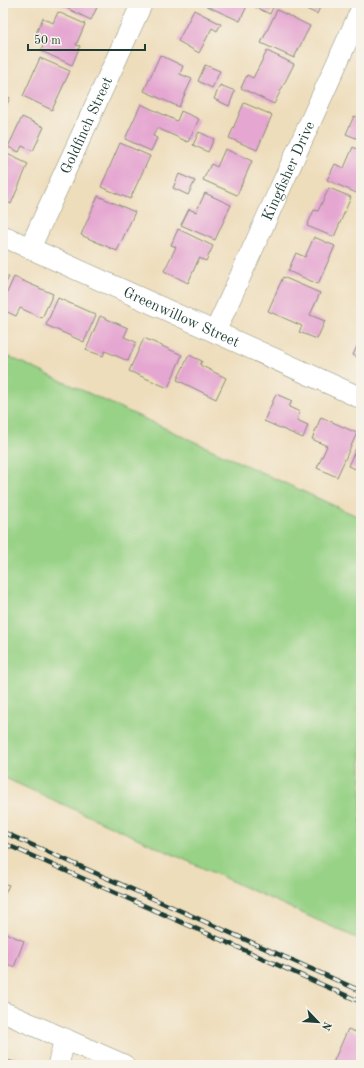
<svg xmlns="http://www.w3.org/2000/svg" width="364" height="1068" font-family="'Old Standard TT',serif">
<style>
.green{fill:#98d286;stroke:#5c885d}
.building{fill:#e5a6d1}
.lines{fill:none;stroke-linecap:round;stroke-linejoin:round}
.minor-casing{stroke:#868d78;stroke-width:22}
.minor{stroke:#fff;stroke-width:21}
.rail-casing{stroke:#1f3d34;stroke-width:4.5}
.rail{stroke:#f7f3e8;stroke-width:3;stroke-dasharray:9;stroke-linecap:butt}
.labels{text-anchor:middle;stroke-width:3;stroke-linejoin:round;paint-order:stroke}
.street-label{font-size:15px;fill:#1f3d34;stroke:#f7f3e8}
</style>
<rect width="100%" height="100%" fill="#f7f3e8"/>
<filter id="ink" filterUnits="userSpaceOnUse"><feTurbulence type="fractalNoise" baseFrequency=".025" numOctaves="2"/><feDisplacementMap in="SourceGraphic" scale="8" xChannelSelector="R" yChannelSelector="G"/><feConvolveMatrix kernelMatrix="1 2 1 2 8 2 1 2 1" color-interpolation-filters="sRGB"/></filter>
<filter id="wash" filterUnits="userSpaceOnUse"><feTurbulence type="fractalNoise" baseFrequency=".012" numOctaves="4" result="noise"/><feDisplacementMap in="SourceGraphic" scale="16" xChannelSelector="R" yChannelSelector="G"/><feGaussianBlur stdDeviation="0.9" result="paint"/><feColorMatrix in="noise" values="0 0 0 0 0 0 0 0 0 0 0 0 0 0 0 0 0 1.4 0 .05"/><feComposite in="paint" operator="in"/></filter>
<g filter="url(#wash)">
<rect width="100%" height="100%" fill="#edb"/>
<path class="green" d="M3,354L361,518V940L3,777Z"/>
<g id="blocks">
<path class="building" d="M56,3H99L91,20Z
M200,3H240L247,6L240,21Z
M257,3H275L270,14L255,7Z
M293,3H322L317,14Z
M194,10L221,24L217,31L212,28L199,53L178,41Z
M277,10L310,26L294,58L261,43Z
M58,12L85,24L76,45L80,46L72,65L41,51L46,38L36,33L43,18L53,23Z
M267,51L294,64L274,104L241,88L247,75L253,78Z
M160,55L183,66L180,74L192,79L179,107L144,91Z
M40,58L70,71L52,110L23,96Z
M205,65L220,71L212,88L198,81Z
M220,85L235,91L229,106L214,99Z
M3,95L10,98L4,110H3Z
M244,103L272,115L257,150L229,138Z
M141,104L177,121L181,111L199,119L188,142L157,128L153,136L157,138L151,151L125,139Z
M354,116L361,119V140L346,134Z
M22,117L44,127L33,151L22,146L19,152L8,147Z
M199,132L214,139L208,152L193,145Z
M120,143L150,156L130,199L101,187Z
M353,147L361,151V195L327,180L335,164L344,168Z
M225,149L252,161L237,195L203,180L211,164L217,167Z
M3,152L28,164L11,204L3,200Z
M179,174L195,181L188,195L173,188Z
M329,188L351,197L334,237L307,226L314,210L318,211Z
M205,193L231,205L215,240L181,225L189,209L196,212Z
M98,196L135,212L117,251L81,235Z
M178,229L213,246L206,261L199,258L188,283L164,271L176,247L171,245Z
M314,237L335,246L318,284L288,271L296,253L305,257Z
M3,274L9,277L3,289Z
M14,277L53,294L42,318L20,308L16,316L3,310V302Z
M283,277L320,293L310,315L325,321L317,339L299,332L302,326L268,311Z
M58,298L96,315L84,342L46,325Z
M100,316L128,328L124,337L136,342L128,361L105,351L103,356L86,350Z
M144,338L182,355L168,388L129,371Z
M361,338V359L353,355Z
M189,355L202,361L200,365L226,378L216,399L177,380Z
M276,394L292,401L289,407L300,412L297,420L308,425L303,438L264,421Z
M321,417L357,433L337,477L317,468L327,446L312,439Z
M361,438V471L348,466Z
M3,883L9,885L3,898Z
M3,932L24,941L14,967L3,962Z
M348,1029L361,1034V1065H332Z
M3,1059L23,1064V1065H3Z"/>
</g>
</g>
<g filter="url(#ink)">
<use href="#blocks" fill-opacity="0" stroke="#868d78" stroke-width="1"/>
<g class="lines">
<defs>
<g id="minor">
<path id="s1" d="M3,236L361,398"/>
<path id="s2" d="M30,248L142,3"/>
<path id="s3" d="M215,332L361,10"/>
<path d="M3,1012L124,1065"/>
<path d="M58,1065L65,1039"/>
</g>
</defs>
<use href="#minor" class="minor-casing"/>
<use href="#minor" class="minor"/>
<defs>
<path id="rail" d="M3,832L361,991
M3,843L361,1002"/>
</defs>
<use href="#rail" class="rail-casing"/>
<use href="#rail" class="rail"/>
</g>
</g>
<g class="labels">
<g class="street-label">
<text dy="5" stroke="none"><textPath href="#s2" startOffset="135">Goldfinch Street</textPath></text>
<text dy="5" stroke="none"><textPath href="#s3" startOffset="177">Kingfisher Drive</textPath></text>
<text dy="5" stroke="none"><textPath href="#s1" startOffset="196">Greenwillow Street</textPath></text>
</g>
</g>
<rect width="364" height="1068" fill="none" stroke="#f7f3e8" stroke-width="16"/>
<g transform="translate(318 1022) rotate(115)" stroke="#f7f3e8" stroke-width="3" paint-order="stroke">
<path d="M0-3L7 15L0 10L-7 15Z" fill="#1f3d34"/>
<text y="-6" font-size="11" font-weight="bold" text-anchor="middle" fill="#1f3d34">N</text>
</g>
<path d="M28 44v6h117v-6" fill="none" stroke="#1f3d34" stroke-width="2"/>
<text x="34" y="44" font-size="12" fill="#1f3d34" stroke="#f7f3e8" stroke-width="3" paint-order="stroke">50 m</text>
</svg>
